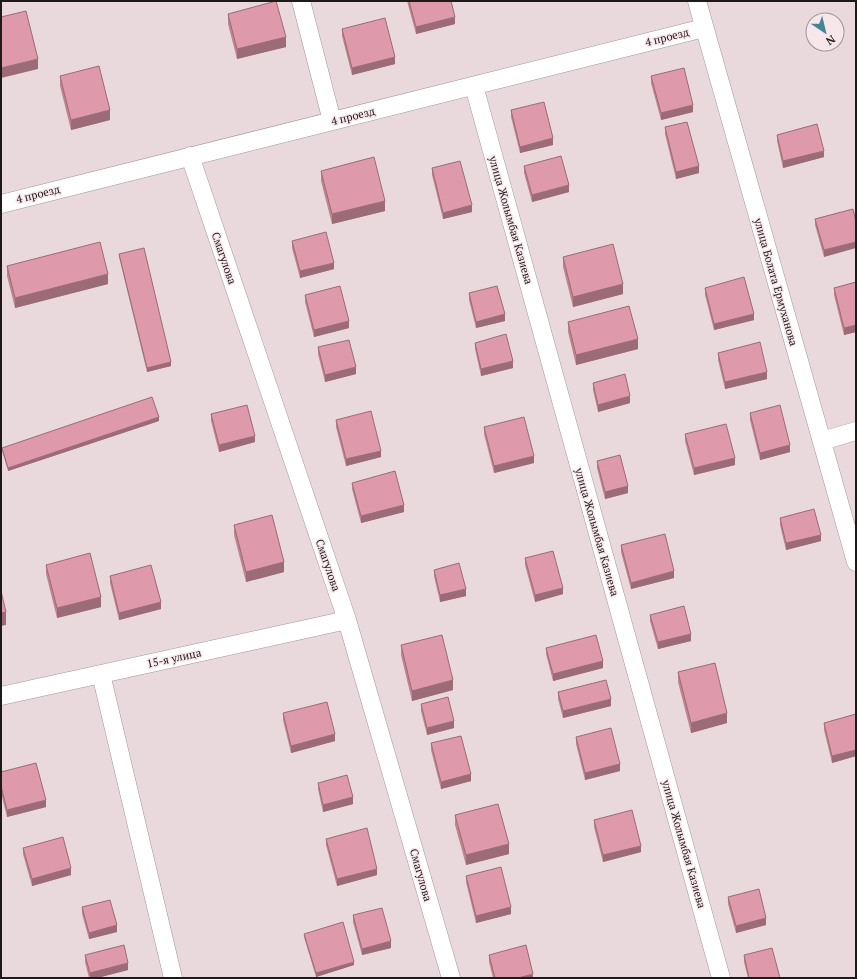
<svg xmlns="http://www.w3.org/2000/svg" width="857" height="979" font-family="'PT Serif',serif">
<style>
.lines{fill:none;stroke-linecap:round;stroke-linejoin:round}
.street-casing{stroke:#a59699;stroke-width:19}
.street{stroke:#fff;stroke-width:18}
.wall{fill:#bf8492}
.shaded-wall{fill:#9b6b77}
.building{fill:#de99aa;stroke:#9b6b77}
.labels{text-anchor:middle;stroke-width:3;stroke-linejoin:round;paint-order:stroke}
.street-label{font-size:11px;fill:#1f191a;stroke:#f7e7ea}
</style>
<rect width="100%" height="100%" fill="#e9d9dd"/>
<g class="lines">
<defs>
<path id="street" d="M301,1L332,121
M697,1L856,562
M474,86L721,978
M190,156L347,620L451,978
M1,204L704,28
M822,441L856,431
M101,674L173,978
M1,696L347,620"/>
</defs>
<use href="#street" class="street-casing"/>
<use href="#street" class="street"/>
</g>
<path class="wall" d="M407,1H451L455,24L416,34Z
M228,14L286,47L237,59L228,24Z
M342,29L395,64L352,75L342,36Z
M60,76L110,120L71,130L60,86Z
M651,76L693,112L661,120L651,83Z
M511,110L553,145L520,153L511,117Z
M665,127L699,173L676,179L665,134Z
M777,135L824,157L783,168L777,141Z
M524,166L569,192L532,202L524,173Z
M432,168L472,212L443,219L432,175Z
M321,171L385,211L332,224L321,181Z
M853,209L824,257L815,225V219Z
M292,241L334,269L300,278L292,248Z
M119,254L171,366L147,372L119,257Z
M563,257L623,294L573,307L563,267Z
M7,266L108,284L15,308L7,276Z
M856,282V332L844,335L834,295V288Z
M705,288L754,320L714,330L705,295Z
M469,293L505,321L476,328L469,300Z
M305,295L349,328L314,337L305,302Z
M568,322L638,349L576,365L568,332Z
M475,343L513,368L481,376L475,349Z
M318,347L356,374L325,382L318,354Z
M718,353L767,379L725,389L718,360Z
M593,383L630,403L598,412L593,390Z
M750,413L790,452L760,460L750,420Z
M211,414L255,442L219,452L211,421Z
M336,420L381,457L346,466L336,427Z
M159,421L8,471L2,451V448Z
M484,427L534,463L494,473L484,434Z
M685,434L735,465L694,475L685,441Z
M597,461L628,493L605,499L597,468Z
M352,483L404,512L361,523L352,489Z
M780,518L821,541L786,550L780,525Z
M234,525L284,572L246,582L234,535Z
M621,545L674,578L631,589L621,552Z
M525,558L563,594L535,602L525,565Z
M46,565L101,607L57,618L46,574Z
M434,570L466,596L440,602L434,576Z
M110,576L161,609L119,620L110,583Z
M650,615L691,641L658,649L650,621Z
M401,645L453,690L412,701L401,655Z
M546,648L603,668L553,681L546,654Z
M678,672L727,723L691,733L678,682Z
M558,692L611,706L563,718L558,699Z
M421,704L454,728L427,735L421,711Z
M283,713L335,741L291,753L283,720Z
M856,714V756L832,763L824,730V723Z
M576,737L620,771L585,780L576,744Z
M431,743L471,781L441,789L431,750Z
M1,772L46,807L7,817L1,793Z
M855,773H856V785L855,780Z
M318,783L353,804L323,812L318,789Z
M455,815L509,854L466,865L455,825Z
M594,820L641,852L603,862L594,827Z
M326,839L377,875L337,886L326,845Z
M23,848L71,875L32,886L23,854Z
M466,876L511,914L476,923L466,882Z
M728,897L766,925L736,933L728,904Z
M82,907L117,932L89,939L82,914Z
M353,915L391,948L362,955L353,922Z
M304,934L354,965L316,977L304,937Z
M85,955L128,970L97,978H89L85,962Z
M489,955L533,978H493L489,962Z
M744,955L780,978H748L744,962Z"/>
<path class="shaded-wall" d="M455,17V24L416,34V27Z
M286,37V47L237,59V49Z
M395,57V64L352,75V68Z
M38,59V69L1,78V68Z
M693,105V112L661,120V113Z
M110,110V120L71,130V120Z
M553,138V145L520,153V147Z
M824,151V157L783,168V161Z
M699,166V173L676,179V172Z
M569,185V192L532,202V195Z
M385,201V211L332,224V214Z
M472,205V212L443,219V213Z
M856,242V248L824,257V250Z
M334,263V269L300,278V271Z
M108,274V284L15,308V298Z
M623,284V294L573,307V297Z
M505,314V321L476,328V322Z
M754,314V320L714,330V324Z
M349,321V328L314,337V330Z
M856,325V332L844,335V328Z
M638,339V349L576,365V355Z
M513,361V368L481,376V369Z
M171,362V366L147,372V368Z
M356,367V374L325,382V375Z
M767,372V379L725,389V382Z
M630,396V403L598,412V405Z
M159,417V421L8,471V468Z
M255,436V442L219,452V445Z
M790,445V452L760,460V453Z
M381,451V457L346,466V459Z
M534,456V463L494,473V466Z
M735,458V465L694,475V468Z
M628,486V493L605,499V492Z
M404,505V512L361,523V516Z
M821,535V541L786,550V543Z
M284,562V572L246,582V572Z
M674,571V578L631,589V583Z
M563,588V594L535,602V595Z
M466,589V596L440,602V595Z
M101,597V607L57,618V608Z
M161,602V609L119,620V613Z
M6,612V625L1,626V613Z
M691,634V641L658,649V642Z
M603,661V668L553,681V674Z
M453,680V690L412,701V691Z
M611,699V706L563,718V711Z
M727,713V723L691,733V723Z
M454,721V728L427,735V728Z
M335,734V741L291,753V746Z
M856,750V756L832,763V756Z
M620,764V771L585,780V773Z
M471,774V781L441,789V782Z
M353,797V804L323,812V805Z
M46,800V807L7,817V810Z
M509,844V854L466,865V855Z
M641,846V852L603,862V855Z
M71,868V875L32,886V879Z
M377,869V875L337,886V879Z
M511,907V914L476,923V916Z
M766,918V925L736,933V926Z
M117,925V932L89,939V933Z
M391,941V948L362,955V949Z
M354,962V965L316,977V973Z
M128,963V970L97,978H90V973Z
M533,974V978H518Z"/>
<path class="building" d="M276,1L286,37L237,49L228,14Z
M409,1H451L455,17L416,27Z
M26,11L38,59L1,68V17Z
M385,18L395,57L352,68L342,29Z
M99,66L110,110L71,120L60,76Z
M684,68L693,105L661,113L651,76Z
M544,102L553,138L520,147L511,110Z
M687,122L699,166L676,172L665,127Z
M817,124L824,151L783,161L777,135Z
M561,156L569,185L532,195L524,166Z
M374,157L385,201L332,214L321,171Z
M460,161L472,205L443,213L432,168Z
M853,209L856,222V242L824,250L815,219Z
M326,232L334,263L300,271L292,241Z
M100,242L108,274L15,298L7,266Z
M613,244L623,284L573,297L563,257Z
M144,248L171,362L147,368L119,254Z
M744,277L754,314L714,324L705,288Z
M856,282V325L844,328L834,288Z
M340,286L349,321L314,330L305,295Z
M497,286L505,314L476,322L469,293Z
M629,306L638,339L576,355L568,322Z
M506,334L513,361L481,369L475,343Z
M349,340L356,367L325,375L318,347Z
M760,342L767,372L725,382L718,353Z
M625,374L630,396L598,405L593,383Z
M152,397L159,417L8,468L2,448Z
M247,405L255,436L219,445L211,414Z
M780,405L790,445L760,453L750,413Z
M371,411L381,451L346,459L336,420Z
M524,417L534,456L494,466L484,427Z
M726,424L735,458L694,468L685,434Z
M620,455L628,486L605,492L597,461Z
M395,471L404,505L361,516L352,483Z
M814,509L821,535L786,543L780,518Z
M272,515L284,562L246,572L234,525Z
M665,534L674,571L631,583L621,545Z
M553,551L563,588L535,595L525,558Z
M90,553L101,597L57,608L46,565Z
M459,563L466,589L440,595L434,570Z
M151,565L161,602L119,613L110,576Z
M1,591L6,612L1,613Z
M684,606L691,634L658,642L650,615Z
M442,635L453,680L412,691L401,645Z
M596,635L603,661L553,674L546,648Z
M715,663L727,713L691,723L678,672Z
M606,680L611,699L563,711L558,692Z
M448,697L454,721L427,728L421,704Z
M327,702L335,734L291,746L283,713Z
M856,714V750L832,756L824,723Z
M611,728L620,764L585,773L576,737Z
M461,736L471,774L441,782L431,743Z
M36,763L46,800L7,810L1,786V772Z
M347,775L353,797L323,805L318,783Z
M498,804L509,844L466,855L455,815Z
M632,810L641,846L603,855L594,820Z
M367,828L377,869L337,879L326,839Z
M63,837L71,868L32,879L23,848Z
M501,867L511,907L476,916L466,876Z
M759,889L766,918L736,926L728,897Z
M110,900L117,925L89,933L82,907Z
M382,908L391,941L362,949L353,915Z
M343,922L354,962L316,973L304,934Z
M124,945L128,963L90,973L85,955Z
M526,945L533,974L518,978H495L489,955Z
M772,948L780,978H749L744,955Z"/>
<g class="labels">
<g class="street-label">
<text transform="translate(667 37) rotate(-14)" y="4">4 проезд</text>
<text transform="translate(353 116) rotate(-14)" y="4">4 проезд</text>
<text transform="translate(38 194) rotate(-14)" y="4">4 проезд</text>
<text transform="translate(511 220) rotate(74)" y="4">улица Жолымбая Казиева</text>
<text transform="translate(224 258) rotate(71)" y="4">Смагулова</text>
<text transform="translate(776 282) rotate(74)" y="4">улица Болата Ермуханова</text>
<text transform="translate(597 532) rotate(74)" y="4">улица Жолымбая Казиева</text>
<text transform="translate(328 565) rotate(71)" y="4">Смагулова</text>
<text transform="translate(174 658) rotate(-12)" y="4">15-я улица</text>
<text transform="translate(684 844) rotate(74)" y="4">улица Жолымбая Казиева</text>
<text transform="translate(421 875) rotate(74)" y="4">Смагулова</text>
</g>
</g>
<rect width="857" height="979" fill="none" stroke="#1f191a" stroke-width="4"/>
<g transform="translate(825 32) rotate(145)"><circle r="19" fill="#f7e7ea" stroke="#a19597"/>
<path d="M0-3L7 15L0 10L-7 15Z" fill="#438795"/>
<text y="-6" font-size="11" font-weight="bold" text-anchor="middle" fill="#1f191a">N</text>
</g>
</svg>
